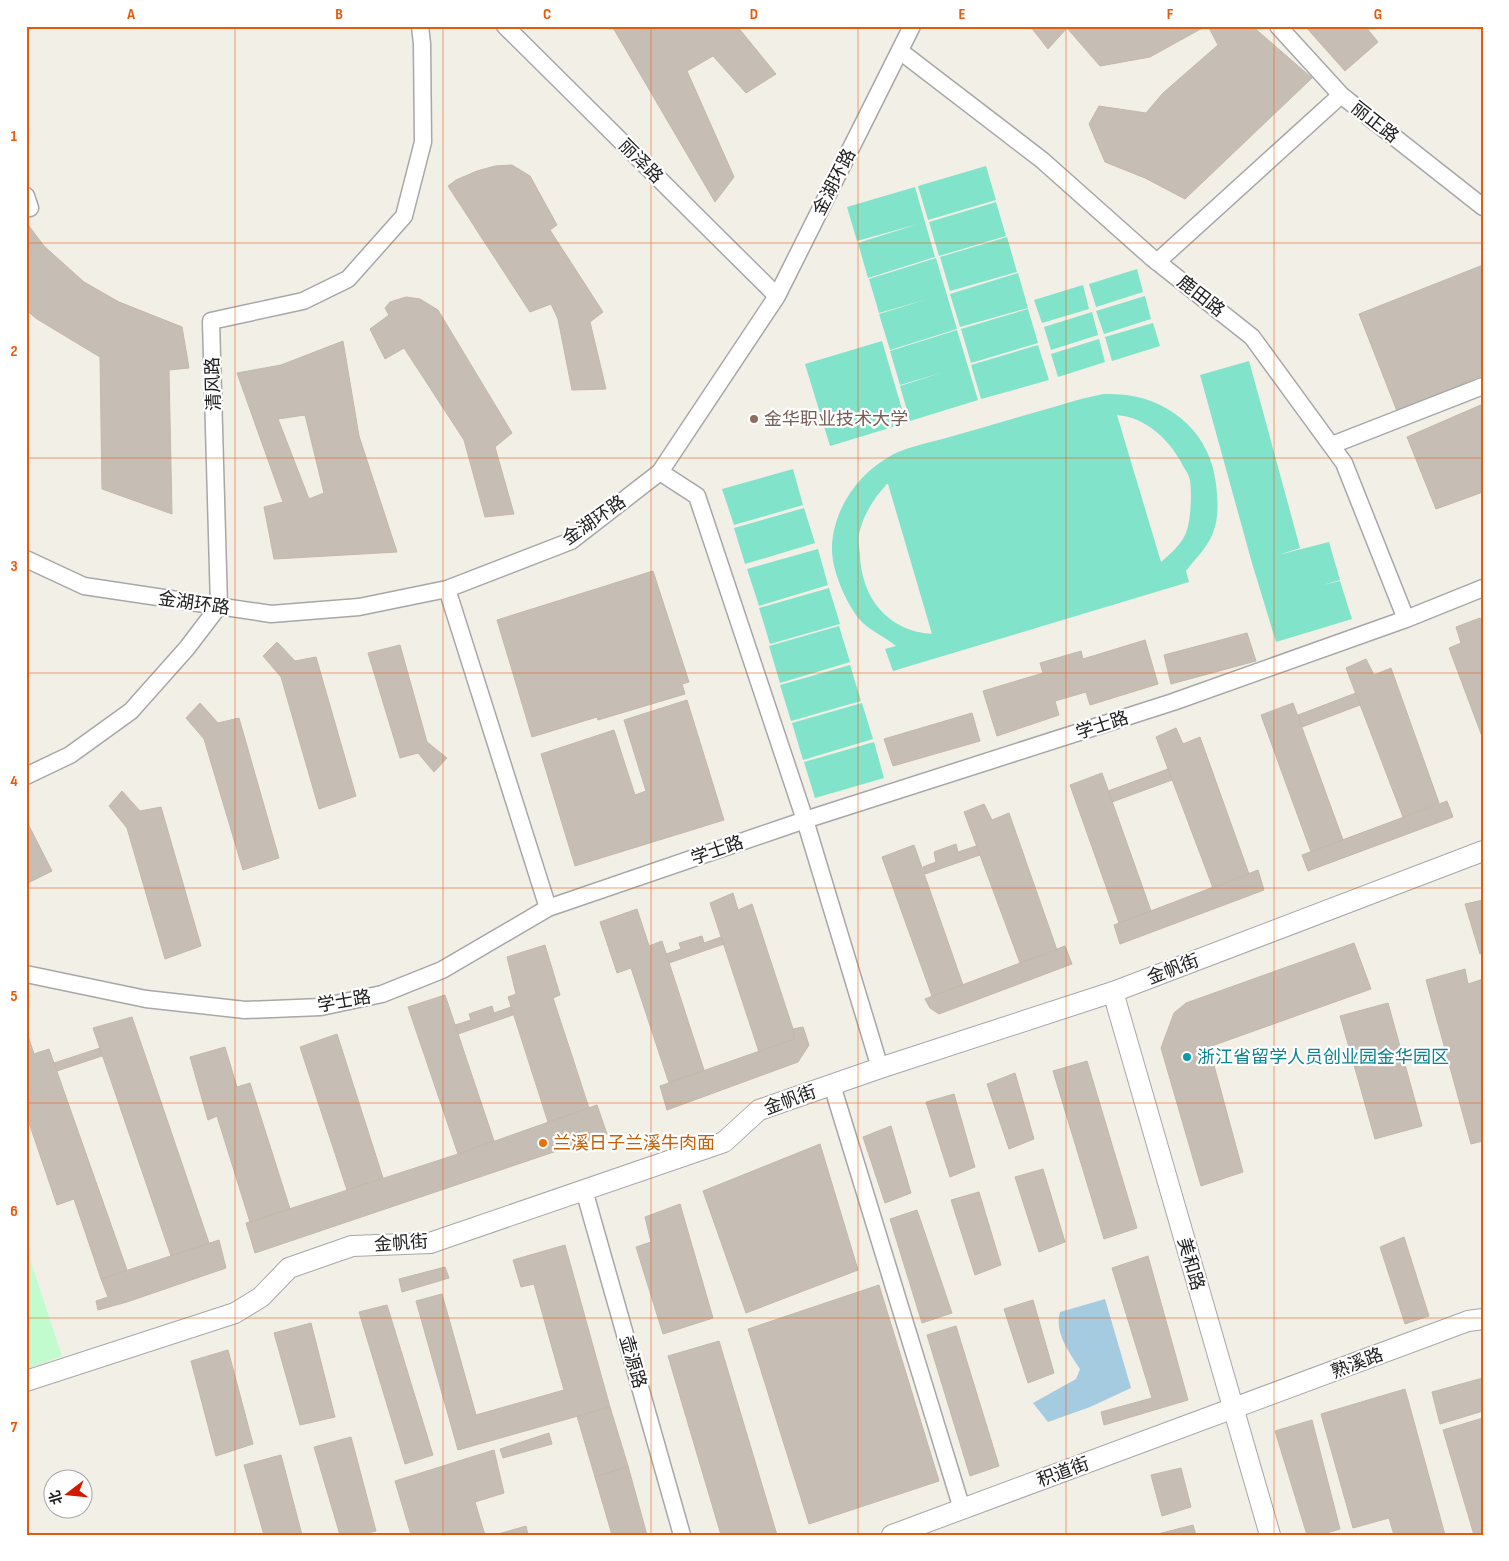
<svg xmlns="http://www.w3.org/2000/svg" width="1509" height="1561" font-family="'Sofia Sans Condensed','Noto Sans SC',sans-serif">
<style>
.park{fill:#c2fcce}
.pitch{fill:#81e3ca;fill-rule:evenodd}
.water{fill:#a5cbe1}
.building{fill:#c6beb5;stroke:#c4b8a8;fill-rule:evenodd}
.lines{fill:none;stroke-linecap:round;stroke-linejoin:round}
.minor-casing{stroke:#a7a7a7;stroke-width:19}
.tertiary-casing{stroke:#a7a7a7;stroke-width:22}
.minor{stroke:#fff;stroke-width:16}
.tertiary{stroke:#fff;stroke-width:20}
.grid{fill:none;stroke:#e8590c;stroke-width:1;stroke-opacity:0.55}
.education-dot{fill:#8d6e63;stroke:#fff;stroke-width:2}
.culture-dot{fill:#0f9aa8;stroke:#fff;stroke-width:2}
.food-dot{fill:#e8710a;stroke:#fff;stroke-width:2}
.labels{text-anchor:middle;stroke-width:4.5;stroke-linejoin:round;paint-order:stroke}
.street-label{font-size:18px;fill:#202020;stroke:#fff}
.education-label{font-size:18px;fill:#785e54;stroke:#fff;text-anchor:start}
.culture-label{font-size:18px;fill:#0d838f;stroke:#fff;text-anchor:start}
.food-label{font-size:18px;fill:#c56008;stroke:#fff;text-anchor:start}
.neatline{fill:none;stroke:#e8590c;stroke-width:2}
.grid-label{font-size:16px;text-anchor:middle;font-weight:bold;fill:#e8590c}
</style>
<rect width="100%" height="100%" fill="#f1efe6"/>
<path class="park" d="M26,1247L62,1356L26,1369Z"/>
<path class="pitch" d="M986,166L996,200L928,220L918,186Z
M915,187L935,257L868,278L858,243L918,224L857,241L847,207Z
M996,202L1006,236L939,256L929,222Z
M1007,237L1017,272L950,291L940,257Z
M936,258L957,329L890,350L879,314L928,299L879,313L869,279Z
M1137,269L1143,292L1096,307L1089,284Z
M1018,273L1028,308L960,327L950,294Z
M1083,285L1089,309L1042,323L1034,300Z
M1145,296L1151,319L1104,334L1096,311Z
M1028,309L1038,343L971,363L961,329Z
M1092,312L1098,335L1051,350L1044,327Z
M1153,323L1160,346L1112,361L1105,337Z
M957,330L978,400L910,421L900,386L944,372L900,385L890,351Z
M1099,339L1105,362L1058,377L1051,354Z
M882,341L906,423L830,446L805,364Z
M1038,345L1049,380L981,399L971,365Z
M1249,361L1262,408L1257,409L1262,408L1300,548L1278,555L1329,542L1340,580L1323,585L1340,581L1352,619L1276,642L1252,563L1200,375Z
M1103,394C1111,394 1119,394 1126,395C1174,401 1211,436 1216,484C1218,501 1219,517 1213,533C1207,548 1195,559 1186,571L1189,582L893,671L885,649L896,646C884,636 870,631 859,619C845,601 831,569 832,546C834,507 859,473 892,455C904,448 932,442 946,438C991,425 1036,412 1081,399ZM1117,415C1146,417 1171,441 1183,466C1186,471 1189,475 1190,480C1192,494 1191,520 1186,533C1181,545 1170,554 1161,562ZM887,484H888L932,634C887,631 861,597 860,554C859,547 858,540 859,534C863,515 874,498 887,484Z
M793,469L803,505L734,525L722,489Z
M804,508L815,543L745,564L734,528Z
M818,549L828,585L759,606L747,569Z
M829,588L840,624L770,644L759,608Z
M839,626L850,662L780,683L769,646Z
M850,665L861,701L791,721L780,685Z
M862,703L873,739L803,760L792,723Z
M874,742L884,778L815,798L804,762Z"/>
<path class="water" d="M1105,1299L1131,1388L1090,1407L1048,1422L1033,1403L1076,1379L1080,1369C1069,1352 1054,1332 1060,1312Z"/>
<path class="building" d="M612,26H737L776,74L746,93L713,56L687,71L734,177L715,202Z
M1030,26H1206L1150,57L1100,66L1067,28L1048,49Z
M1208,26H1252L1312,78L1185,199L1145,178L1105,162L1089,124L1099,106L1146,113L1163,93L1218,45Z
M1305,26H1365L1378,42L1345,71Z
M512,165L530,176L557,225L550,230L603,312L590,322L606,389L572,390L558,319L551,304L530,312L448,186L456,180L477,171L495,166Z
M26,222L44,246L84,282L119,302L182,327L189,368L169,370L172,514L102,489L100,357L37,319L26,310Z
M1483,265V375L1397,411L1359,314Z
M406,297L420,299L438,310L512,433L495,447L514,514L485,517L464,440L404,348L385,359L370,329L389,315L385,308L390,302Z
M343,341L359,436L397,552L274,559L264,507L283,502L237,373L281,365ZM305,415L324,493L309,499L278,419Z
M1483,404V492L1436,509L1407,437Z
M653,571L689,682L682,684L685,694L598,720L597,717L532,737L497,620Z
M1480,618L1483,624V739L1449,648L1461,643L1456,627Z
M1247,633L1256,661L1171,684L1164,655Z
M1145,640L1158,684L1090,705L1086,692L1055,701L1059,715L997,736L983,691L1043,673L1040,663L1081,651L1083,659Z
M277,642L295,661L316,657L356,796L319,809L281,677L263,656Z
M400,645L427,742L447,758L434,772L418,753L400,758L368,653Z
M1366,659L1374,675L1391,668L1439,803L1403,817L1346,668Z
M1356,693L1360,705L1302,727L1298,715Z
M687,700L724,820L575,866L541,754L614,730L635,795L646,791L624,720Z
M200,703L218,723L239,718L279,858L243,870L204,739L186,718Z
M1293,703L1343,840L1311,852L1261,715Z
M972,713L980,741L893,766L884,739Z
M1176,728L1183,744L1200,737L1249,874L1213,888L1156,737Z
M1168,769L1172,780L1112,802L1108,791Z
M1102,773L1151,911L1119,923L1070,785Z
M122,791L140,811L161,807L201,946L165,959L127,828L109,806Z
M1447,801L1453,817L1308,871L1302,855Z
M984,804L992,820L1009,813L1057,950L1020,963L964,812Z
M26,820L52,871L26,884Z
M956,844L958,852L976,846L980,855L925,874L923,867L936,862L934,852Z
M914,845L963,985L932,996L882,857Z
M1258,870L1264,890L1120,944L1114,925Z
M733,893L738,910L752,904L793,1029L794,1039L759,1052L710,903Z
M1483,900V953L1480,954L1465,904Z
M637,909L649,946L662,941L704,1070L669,1083L631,968L617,973L600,922Z
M702,936L704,943L721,937L724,944L669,963L666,954L681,949L679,943Z
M1354,943L1371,989L1209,1047L1243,1172L1201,1186L1161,1048L1174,1013L1186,1003Z
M545,945L560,995L553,998L589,1108L548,1122L508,997L516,994L507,957Z
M1065,946L1072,964L939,1014L930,1008L925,999Z
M1465,969L1468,984L1483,979V1141L1471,1144L1426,980Z
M445,995L494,1141L458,1154L408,1007Z
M1388,1003L1422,1126L1375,1139L1340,1016Z
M492,1006L494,1013L511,1007L513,1015L458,1034L455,1025L471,1020L469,1014Z
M132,1017L209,1243L171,1256L93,1028Z
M803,1027L809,1045L798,1062L667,1110L660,1086L794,1039L793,1029Z
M26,1030L34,1054L49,1049L127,1270L101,1279L74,1199L57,1205L26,1114Z
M337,1034L383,1178L347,1190L300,1047Z
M225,1047L237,1087L250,1083L290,1209L250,1222L217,1116L208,1120L190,1057Z
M100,1048L102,1056L57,1071L54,1063Z
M1087,1061L1137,1228L1104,1239L1053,1071Z
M1015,1073L1034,1139L1009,1149L987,1084Z
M954,1094L975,1167L950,1177L926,1102Z
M597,1105L607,1134L255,1253L246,1223L458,1154Z
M891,1126L911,1193L885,1203L863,1137Z
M820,1144L858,1270L746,1313L703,1191Z
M1043,1169L1065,1242L1039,1252L1015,1177Z
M979,1192L1001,1265L975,1275L951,1200Z
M680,1204L713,1318L663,1334L636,1247L651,1242L645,1217Z
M917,1210L952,1313L922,1323L890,1219Z
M1404,1237L1429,1316L1405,1324L1380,1247Z
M219,1240L226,1268L127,1302L98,1310L96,1301L108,1297L101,1279Z
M565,1245L610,1407L458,1450L416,1301L442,1294L476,1415L564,1390L534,1284L521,1287L513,1260Z
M1148,1256L1188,1400L1104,1425L1101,1412L1152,1398L1112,1268Z
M445,1267L449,1278L402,1292L399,1279Z
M879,1285L939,1481L809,1524L748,1329Z
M1033,1300L1054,1373L1028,1383L1004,1309Z
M387,1305L433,1455L405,1464L359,1312Z
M311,1323L335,1417L300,1425L274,1333Z
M956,1326L999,1466L970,1476L927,1335Z
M719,1341L777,1535H721L668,1356Z
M228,1350L253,1444L216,1456L191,1361Z
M1483,1378V1411L1440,1424L1432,1392Z
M1405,1389L1445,1535H1394L1389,1518L1353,1528L1321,1414Z
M610,1407L628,1466L595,1477L577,1416Z
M1483,1418V1535H1474L1443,1430Z
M1312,1420L1340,1529L1320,1535H1307L1275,1431Z
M549,1433L552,1444L503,1458L500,1449Z
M351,1437L376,1531L359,1535H340L314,1447Z
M494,1450L504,1493L475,1502L485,1535H411L395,1481Z
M281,1455L302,1535H264L244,1465Z
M628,1466L647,1535H612L595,1477Z
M1181,1468L1191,1507L1162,1516L1151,1475Z
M1193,1525L1196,1535L1158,1534Z
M526,1526L528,1535H498V1534Z"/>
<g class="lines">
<defs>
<path id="minor" d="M505,26L777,296
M1278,26L1341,95L1483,207
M900,51L1042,160L1151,257L1252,337L1344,463L1406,619
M26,196L30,208
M1157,262L1341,95
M1332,445L1483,386
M660,472L697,496L805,820L880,1068
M26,559L84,586L271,614L359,607L447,589L571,541L660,472L777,296L912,26
M447,589L548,908
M26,776L70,755L131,711L187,648L219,606L211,321L303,301L348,279L404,216L423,142L422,44L420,26
M26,974L146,999L245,1010L321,1007L382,994L442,970L548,908L805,820L1173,702L1406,619L1483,588
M832,1085L962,1509
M584,1190L682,1535"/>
<path id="tertiary" d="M1113,992L1270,1535
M26,1381L235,1313L261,1297L289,1268L352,1246L430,1243L724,1142L759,1110L880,1068L1113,992L1483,851
M892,1535L1468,1321L1483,1319"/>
</defs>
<use href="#minor" class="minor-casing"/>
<use href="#tertiary" class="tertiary-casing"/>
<use href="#minor" class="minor"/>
<use href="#tertiary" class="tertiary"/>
</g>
<path class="grid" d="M235,26V1535M443,26V1535M651,26V1535M858,26V1535M1066,26V1535M1274,26V1535M26,243H1483M26,458H1483M26,673H1483M26,888H1483M26,1103H1483M26,1318H1483"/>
<circle class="education-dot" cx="754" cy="419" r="5"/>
<circle class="culture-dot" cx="1187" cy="1057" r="5"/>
<circle class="food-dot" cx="543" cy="1143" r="5"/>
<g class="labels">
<g class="street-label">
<text transform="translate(1375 122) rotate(38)" y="6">丽正路</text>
<text transform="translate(641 161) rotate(45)" y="6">丽泽路</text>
<text transform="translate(834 182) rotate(-63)" y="6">金湖环路</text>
<text transform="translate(1201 296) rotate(38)" y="6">鹿田路</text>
<text transform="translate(213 384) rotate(-92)" y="6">清风路</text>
<text transform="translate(594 520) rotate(-35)" y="6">金湖环路</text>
<text transform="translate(194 603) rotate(8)" y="6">金湖环路</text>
<text transform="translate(1102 725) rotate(-18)" y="6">学士路</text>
<text transform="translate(717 850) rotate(-19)" y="6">学士路</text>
<text transform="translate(1173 969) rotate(-21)" y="6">金帆街</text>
<text transform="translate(344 1001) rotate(-10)" y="6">学士路</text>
<text transform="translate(790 1100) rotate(-20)" y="6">金帆街</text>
<text transform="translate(401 1243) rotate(-4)" y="6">金帆街</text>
<text transform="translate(1191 1264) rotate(74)" y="6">美和路</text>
<text transform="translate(633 1362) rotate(74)" y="6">壶源路</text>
<text transform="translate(1357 1363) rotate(-21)" y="6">熟溪路</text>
<text transform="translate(1063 1472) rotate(-20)" y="6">积道街</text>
</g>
<g class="education-label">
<text x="764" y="425">金华职业技术大学</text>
</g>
<g class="culture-label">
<text x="1197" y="1063">浙江省留学人员创业园金华园区</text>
</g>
<g class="food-label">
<text x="553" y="1149">兰溪日子兰溪牛肉面</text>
</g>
</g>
<rect width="1509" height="1561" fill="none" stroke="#ffffff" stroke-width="55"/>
<g transform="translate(68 1494) rotate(254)"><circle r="24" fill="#ffffff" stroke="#a6a6a6"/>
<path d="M0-4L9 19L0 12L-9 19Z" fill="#d11b00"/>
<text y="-8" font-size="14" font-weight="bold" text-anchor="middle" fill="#202020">北</text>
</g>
<rect x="28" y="28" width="1454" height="1506" class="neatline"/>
<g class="grid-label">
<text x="131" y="19">A</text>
<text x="339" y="19">B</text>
<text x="547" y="19">C</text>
<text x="754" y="19">D</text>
<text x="962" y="19">E</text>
<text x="1170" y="19">F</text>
<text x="1378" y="19">G</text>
<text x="14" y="141">1</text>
<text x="14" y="356">2</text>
<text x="14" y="571">3</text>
<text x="14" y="786">4</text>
<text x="14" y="1001">5</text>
<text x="14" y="1216">6</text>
<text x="14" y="1432">7</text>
</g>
</svg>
